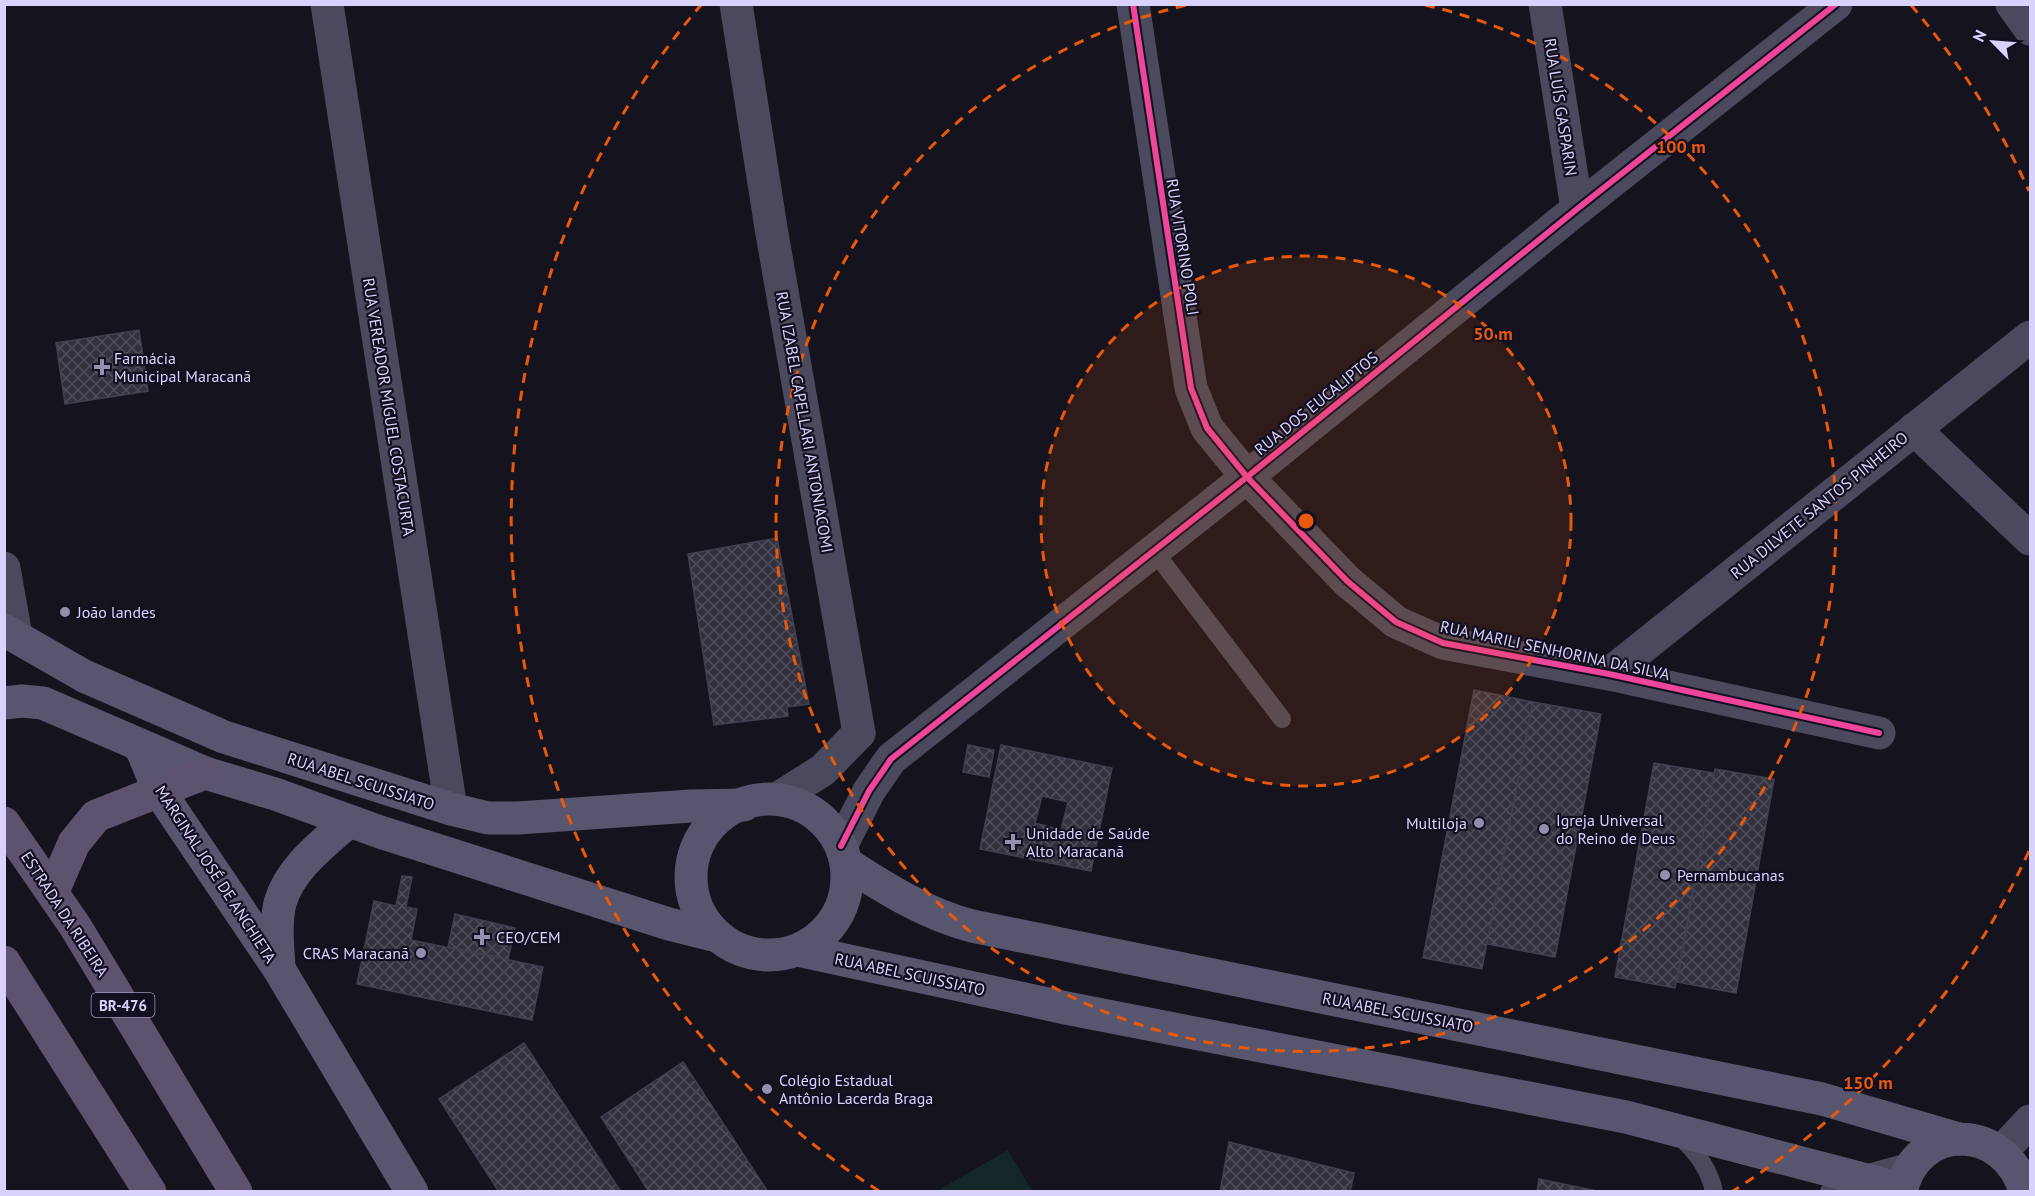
<svg xmlns="http://www.w3.org/2000/svg" width="2035" height="1196" viewBox="0 0 2035 1196" font-family="'PT Sans',sans-serif">
  <defs>
    <pattern id="building-cross-hatch" width="8" height="8" patternUnits="userSpaceOnUse" patternTransform="scale(1.5)"><rect width="8" height="8" fill="#34313f"/><path d="M0 0l8 8M0 8l8-8" fill="none" stroke="#514e5c"/></pattern>
  </defs>
  <rect width="100%" height="100%" fill="#15131d"/>
  <!-- grass -->
  <polygon fill="#132729" points="1008,1150 1032,1191 937,1191"/>
  <!-- building -->
  <g fill="url(#building-cross-hatch)" stroke="#423e50" stroke-width="1.5" fill-rule="evenodd">
    <polygon points="139,330 148,391 65,404 56,343"/>
    <polygon points="777,538 809,704 787,707 788,716 714,725 688,554"/>
    <polygon points="1474,690 1533,702 1482,969 1423,958"/>
    <polygon points="1533,702 1601,714 1555,957 1487,944"/>
    <polygon points="968,745 994,750 989,777 963,772"/>
    <path d="M1001,745L1112,768L1091,871L980,849ZM1042,796L1068,802L1061,830L1035,823Z"/>
    <polygon points="1654,763 1714,773 1675,988 1615,977"/>
    <polygon points="1715,769 1774,779 1736,993 1677,982"/>
    <polygon points="402,876 412,877 406,907 417,909 411,940 543,967 532,1020 357,984 374,901 396,906"/>
    <polygon points="455,914 515,928 508,959 448,947"/>
    <polygon points="524,1043 621,1192 499,1192 439,1099"/>
    <polygon points="683,1062 768,1192 649,1192 601,1117"/>
    <polygon points="1229,1142 1354,1173 1350,1192 1220,1192"/>
    <polygon points="1539,1179 1602,1192 1537,1192"/>
  </g>
  <g fill="none" stroke-linecap="round" stroke-linejoin="round">
    <!-- service -->
    <g stroke="#4b495d" stroke-width="18">
      <polyline points="1154,551 1282,719"/>
      <path d="M1679,1136C1695,1150 1710,1170 1714,1192"/>
      <polyline points="1829,1192 1853,1177 1916,1160"/>
    </g>
    <!-- minor -->
    <g stroke="#4b495d" stroke-width="33">
      <polyline points="327,4 451,809"/>
      <polyline points="1133,4 1191,388 1207,428 1247,477 1347,581 1396,622 1443,643 1609,674 1879,733"/>
      <polyline points="2012,4 2030,29"/>
      <polyline points="1914,429 2030,539"/>
      <polyline points="4,568 16,636"/>
      <polyline points="1609,674 2030,337"/>
      <polyline points="2001,1152 2030,1121"/>
    </g>
    <!-- tertiary -->
    <g stroke="#4b495d" stroke-width="33">
      <polyline points="736,4 771,228 859,733"/>
      <polyline points="1545,4 1577,209"/>
      <polyline points="777,799 823,770 859,733"/>
      <polyline points="841,846 869,791 891,759 1247,477 1577,209 1836,4"/>
    </g>
    <!-- secondary -->
    <g stroke="#58556f" stroke-width="33">
      <polyline points="4,630 84,676 224,737 451,809 488,818 518,818 691,806 744,805"/>
      <polyline points="4,703 22,701 43,703 205,773 275,794 380,832 669,924 717,936"/>
      <polyline points="140,745 159,791 279,969 412,1192"/>
      <circle cx="769" cy="877" r="78"/>
      <path d="M846,863C886,889 926,914 972,926L1822,1099L1959,1139"/>
      <polyline points="798,950 1066,1008 1626,1117 1901,1189"/>
      <path d="M279,969C278,948 275,924 280,903C290,868 323,844 349,821"/>
      <path d="M1901,1192C1916,1121 2006,1122 2025,1192"/>
    </g>
    <!-- primary -->
    <g stroke="#5e536e" stroke-width="33">
      <polyline points="4,823 75,926 236,1192"/>
      <polyline points="53,891 74,843 96,816 205,773"/>
      <polyline points="4,962 150,1192"/>
    </g>
    <defs>
      <g id="cycleway">
        <polyline points="1133,4 1191,388 1207,428 1247,477 1347,581 1396,622 1443,643 1609,674 1879,733"/>
        <polyline points="841,846 869,791 891,759 1247,477 1577,209 1836,4"/>
      </g>
    </defs>
    <!-- cycleway casing -->
    <use href="#cycleway" stroke="#130f21" stroke-width="10"/>
    <!-- cycleway -->
    <use href="#cycleway" stroke="#ed469a" stroke-width="6"/>
  </g>
  <!-- distance rings -->
  <circle cx="1306" cy="521" r="265" fill="#e8590c" fill-opacity=".12"/>
  <g fill="none" stroke="#e8590c" stroke-width="3" stroke-dasharray="10 8">
    <circle cx="1306" cy="521" r="265"/>
    <path d="M1425 5A530 530 0 1 1 1187 5"/>
    <path d="M2029 851A795 795 0 0 1 1733 1191M879 1191A795 795 0 0 1 701 5M1911 5A795 795 0 0 1 2029 191"/>
  </g>
  <!-- markers -->
  <g fill="#948fae" stroke="#130f21" stroke-width="2">
    <path d="M99 358h6v6h6v6h-6v6h-6v-6h-6v-6h6z"/>
    <circle cx="65" cy="612" r="6"/>
    <circle cx="1479" cy="823" r="6"/>
    <circle cx="1544" cy="829" r="6"/>
    <path d="M1010 833h6v6h6v6h-6v6h-6v-6h-6v-6h6z"/>
    <circle cx="1665" cy="875" r="6"/>
    <path d="M479 928h6v6h6v6h-6v6h-6v-6h-6v-6h6z"/>
    <circle cx="421" cy="953" r="6"/>
    <circle cx="767" cy="1089" r="6"/>
  </g>
  <g text-anchor="middle" dominant-baseline="central" stroke-width="4.5" stroke-linejoin="round" paint-order="stroke">
    <!-- shield labels -->
    <rect fill="#130f21" stroke="#9e98ba" stroke-width="1.5" x="91.5" y="993" width="63" height="24" rx="4.5"/>
    <g font-size="15" font-weight="bold" fill="#d9d2fc">
      <text x="123" y="1005">BR-476</text>
    </g>
    <!-- street labels -->
    <g font-size="16" fill="#d9d2fc" stroke="#130f21">
      <text transform="translate(1561 107) rotate(81)">RUA LUÍS GASPARIN</text>
      <text transform="translate(1183 247) rotate(81)">RUA VITORINO POLI</text>
      <text transform="translate(1316 403) rotate(-39)">RUA DOS EUCALIPTOS</text>
      <text transform="translate(389 407) rotate(81)">RUA VEREADOR MIGUEL COSTACURTA</text>
      <text transform="translate(805 422) rotate(80)">RUA IZABEL CAPELLARI ANTONIACOMI</text>
      <text transform="translate(1819 505) rotate(-39)">RUA DILVETE SANTOS PINHEIRO</text>
      <text transform="translate(1555 650) rotate(12)">RUA MARILI SENHORINA DA SILVA</text>
      <text transform="translate(361 781) rotate(18)">RUA ABEL SCUISSIATO</text>
      <text transform="translate(216 874) rotate(57)">MARGINAL JOSÉ DE ANCHIETA</text>
      <text transform="translate(65 914) rotate(57)">ESTRADA DA RIBEIRA</text>
      <text transform="translate(910 974) rotate(12)">RUA ABEL SCUISSIATO</text>
      <text transform="translate(1398 1012) rotate(11)">RUA ABEL SCUISSIATO</text>
    </g>
    <!-- poi labels -->
    <g font-size="16" fill="#d9d2fc" stroke="#130f21" text-anchor="start">
      <text x="114" y="358">Farmácia<tspan x="114" dy="18">Municipal Maracanã</tspan></text>
      <text x="77" y="612">João landes</text>
      <text x="1556" y="820">Igreja Universal<tspan x="1556" dy="18">do Reino de Deus</tspan></text>
      <text x="1467" y="823" text-anchor="end">Multiloja</text>
      <text x="1026" y="833">Unidade de Saúde<tspan x="1026" dy="18">Alto Maracanã</tspan></text>
      <text x="1677" y="875">Pernambucanas</text>
      <text x="496" y="937">CEO/CEM</text>
      <text x="409" y="953" text-anchor="end">CRAS Maracanã</text>
      <text x="779" y="1080">Colégio Estadual<tspan x="779" dy="18">Antônio Lacerda Braga</tspan></text>
    </g>
  </g>
  <circle cx="1306" cy="521" r="9" fill="#e8590c" stroke="#130f21" stroke-width="3"/>
  <g font-size="18" text-anchor="middle" font-weight="bold" fill="#e8590c" stroke="#130f21" stroke-width="4.5" stroke-linejoin="round" paint-order="stroke">
    <text x="1681" y="153">100 m</text>
    <text x="1493" y="340">50 m</text>
    <text x="1868" y="1089">150 m</text>
  </g>
  <!-- border -->
  <rect width="2035" height="1196" fill="none" stroke="#d9d2fc" stroke-width="12"/>
  <!-- north arrow -->
  <g transform="translate(1993 42) rotate(295)" stroke="#130f21" stroke-width="4.5" paint-order="stroke">
  <path d="M0-4.5L10 22L0 15L-10 22Z" fill="#d9d2fc"/>
  <text y="-9" font-size="16" font-weight="bold" text-anchor="middle" fill="#d9d2fc">N</text>
  </g>
</svg>
